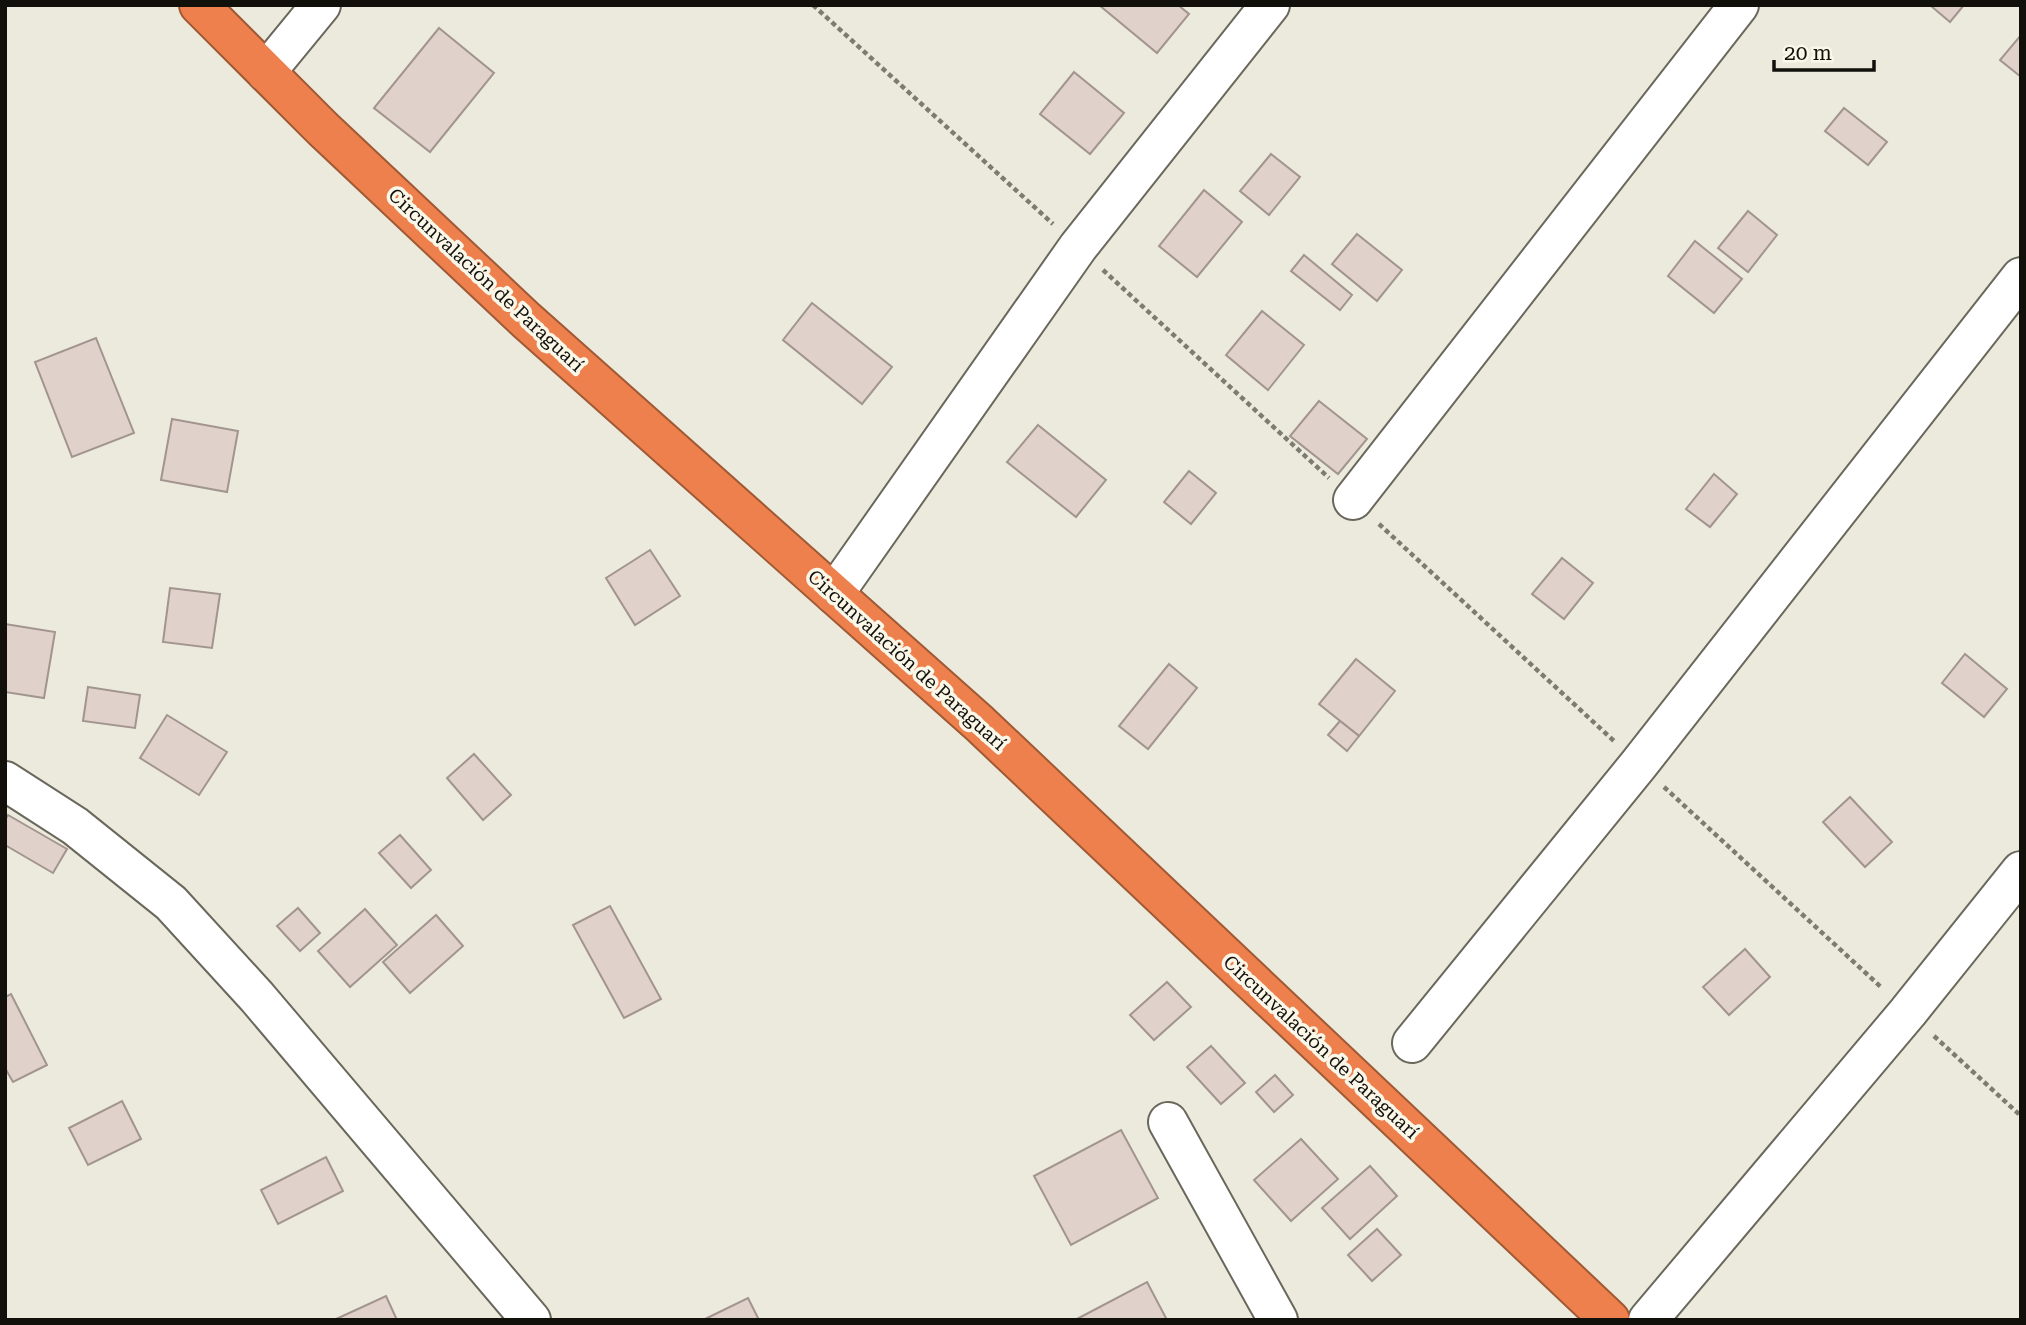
<svg xmlns="http://www.w3.org/2000/svg" width="2026" height="1325" viewBox="0 0 2026 1325" font-family="'Roboto Serif',serif">
  <rect width="100%" height="100%" fill="#eceadc"/>
  <!-- building -->
  <g fill="#e0d1cb" stroke="#a2948f" stroke-width="2">
    <polygon points="1099,5 1178,5 1189,14 1157,53"/>
    <polygon points="1932,5 1964,5 1950,22 1931,6"/>
    <polygon points="439,28 494,73 430,152 374,108"/>
    <polygon points="2021,35 2021,77 2000,60"/>
    <polygon points="1074,72 1124,113 1090,154 1040,114"/>
    <polygon points="1844,108 1887,142 1868,165 1825,131"/>
    <polygon points="1271,154 1300,177 1269,215 1240,191"/>
    <polygon points="1204,190 1242,222 1197,277 1159,246"/>
    <polygon points="1748,211 1777,235 1748,272 1718,248"/>
    <polygon points="1357,234 1402,270 1377,301 1332,264"/>
    <polygon points="1695,241 1742,279 1714,313 1668,276"/>
    <polygon points="1304,255 1352,295 1340,310 1291,271"/>
    <polygon points="812,303 892,367 862,404 783,340"/>
    <polygon points="1262,311 1304,345 1268,390 1226,355"/>
    <polygon points="96,338 134,433 72,457 35,362"/>
    <polygon points="1319,401 1367,439 1338,474 1290,436"/>
    <polygon points="172,419 238,431 227,492 161,480"/>
    <polygon points="1038,425 1106,480 1076,517 1007,462"/>
    <polygon points="1189,471 1216,493 1191,524 1164,502"/>
    <polygon points="1714,474 1737,494 1710,527 1686,509"/>
    <polygon points="650,550 680,596 635,625 606,578"/>
    <polygon points="1562,558 1593,583 1564,619 1532,594"/>
    <polygon points="170,588 220,594 212,648 163,642"/>
    <polygon points="5,624 55,632 44,698 5,692"/>
    <polygon points="1965,654 2007,689 1984,717 1942,683"/>
    <polygon points="1356,659 1395,691 1359,736 1319,704"/>
    <polygon points="1169,664 1197,688 1148,749 1119,726"/>
    <polygon points="88,687 140,695 135,728 83,721"/>
    <polygon points="167,715 227,752 199,795 140,758"/>
    <polygon points="1340,721 1359,736 1347,751 1328,735"/>
    <polygon points="474,754 511,795 483,820 447,778"/>
    <polygon points="1850,797 1892,842 1865,867 1823,822"/>
    <polygon points="8,815 67,849 53,873 5,845 5,820"/>
    <polygon points="400,835 431,870 411,888 379,853"/>
    <polygon points="610,906 661,999 624,1018 573,925"/>
    <polygon points="298,908 320,933 300,951 277,926"/>
    <polygon points="365,909 397,945 350,987 318,951"/>
    <polygon points="436,915 463,946 410,993 383,962"/>
    <polygon points="1745,949 1770,977 1729,1015 1703,987"/>
    <polygon points="1167,982 1191,1007 1154,1040 1130,1015"/>
    <polygon points="11,994 47,1065 13,1082 5,1068 5,997"/>
    <polygon points="1211,1046 1245,1083 1221,1104 1187,1067"/>
    <polygon points="1275,1075 1293,1095 1274,1112 1256,1092"/>
    <polygon points="122,1101 141,1139 88,1165 69,1128"/>
    <polygon points="1121,1130 1158,1198 1071,1245 1034,1176"/>
    <polygon points="1301,1139 1338,1179 1291,1221 1254,1180"/>
    <polygon points="326,1157 343,1191 278,1224 261,1190"/>
    <polygon points="1370,1166 1397,1196 1350,1239 1322,1208"/>
    <polygon points="1377,1229 1401,1255 1372,1281 1348,1255"/>
    <polygon points="1147,1282 1167,1320 1075,1320"/>
    <polygon points="386,1296 397,1320 334,1320"/>
    <polygon points="748,1298 759,1320 703,1320"/>
  </g>
  <g fill="none" stroke-linecap="round" stroke-linejoin="round">
    <defs>
      <g id="minor">
        <polyline points="266,72 321,5"/>
        <polyline points="1353,500 1739,5"/>
        <polyline points="834,594 1078,247 1270,5"/>
        <polyline points="5,781 75,826 171,903 257,997 531,1320"/>
        <polyline points="1412,1043 1639,764 2021,277"/>
        <polyline points="1168,1122 1278,1320"/>
        <polyline points="1648,1320 1908,1012 2021,871"/>
      </g>
      <polyline id="highway" points="199,5 323,129 526,320 979,723 1610,1320"/>
    </defs>
    <!-- minor casing -->
    <use href="#minor" stroke="#6a685c" stroke-width="42"/>
    <!-- highway casing -->
    <use href="#highway" stroke="#a05935" stroke-width="42"/>
    <!-- path -->
    <g stroke="#7d7b72" stroke-width="4.5" stroke-dasharray="5 3.5" stroke-linecap="butt">
      <polyline points="813,5 1053,224"/>
      <polyline points="1103,270 1329,478"/>
      <polyline points="1379,524 1614,741"/>
      <polyline points="1664,787 1882,988"/>
      <polyline points="1934,1036 2021,1116"/>
    </g>
    <!-- minor -->
    <use href="#minor" stroke="#fff" stroke-width="38"/>
    <!-- highway -->
    <use href="#highway" stroke="#ed804c" stroke-width="38"/>
  </g>
  <g text-anchor="middle" dominant-baseline="central" stroke-width="7" stroke-linejoin="round" paint-order="stroke">
    <!-- street labels -->
    <g font-size="19" fill="#11100b" stroke="#faf7e9">
      <text transform="translate(486 280) rotate(43)">Circunvalación de Paraguarí</text>
      <text transform="translate(907 660) rotate(42)">Circunvalación de Paraguarí</text>
      <text transform="translate(1321 1047) rotate(43)">Circunvalación de Paraguarí</text>
    </g>
  </g>
  <!-- border -->
  <rect width="2026" height="1325" fill="none" stroke="#11100b" stroke-width="14"/>
  <!-- scale -->
  <path d="M1774 60v10h100v-10" fill="none" stroke="#11100b" stroke-width="3.5"/>
  <text x="1784" y="60" font-size="21" fill="#11100b" stroke="#faf7e9" stroke-width="5" paint-order="stroke">20 m</text>
</svg>
